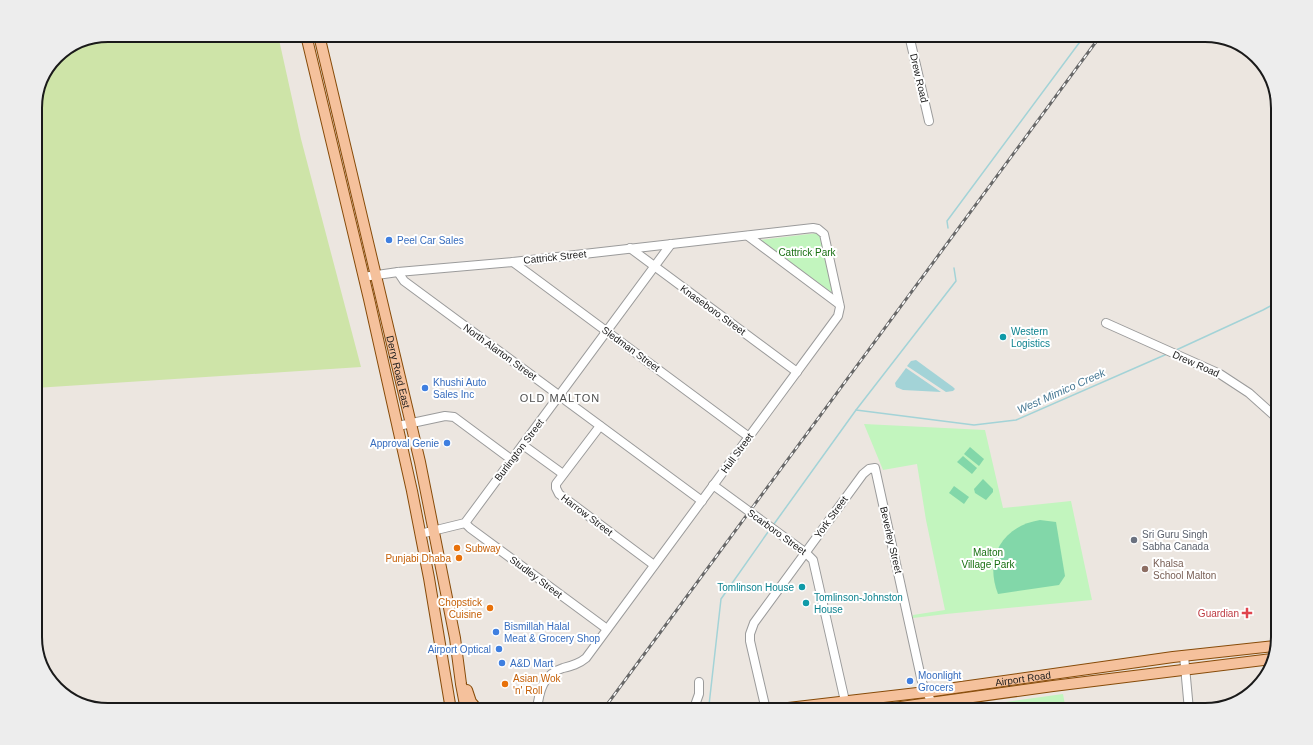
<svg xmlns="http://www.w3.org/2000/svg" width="1313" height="745" viewBox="0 0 1313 745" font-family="Helvetica,sans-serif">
  <rect width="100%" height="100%" fill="#ece6e0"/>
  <!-- grass -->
  <polygon fill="#cee4a8" points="108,35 278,35 301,139 361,367 35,388 35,104 57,56 80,40"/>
  <!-- park -->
  <g fill="#c2f5be">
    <polygon points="818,233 820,235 833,290 831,292 760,240"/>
    <polygon points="864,424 985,430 1003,508 1071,501 1092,600 946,614 913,618 913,615 945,610 926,520 917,464 883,470"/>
    <polygon points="1063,694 1066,710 971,710 970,707"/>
  </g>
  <!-- pitch -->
  <g fill="#82d7a9">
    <polygon points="970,447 984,459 979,466 964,454"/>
    <polygon points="963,456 977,468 972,474 957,462"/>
    <polygon points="983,479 993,489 993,492 986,500 975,493 974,489"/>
    <polygon points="954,486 969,497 964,504 949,493"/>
    <path d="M1040,520L1056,522L1065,576L1059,585L998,594C984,558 1002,526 1040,520Z"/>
  </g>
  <!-- water -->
  <g fill="#a3d3d7">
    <polygon points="916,360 953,387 955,389 953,391 946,392 907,366 911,361"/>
    <polygon points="906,368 941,392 903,390 896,387 895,383"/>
  </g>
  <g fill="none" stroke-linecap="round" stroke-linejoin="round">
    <!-- stream -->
    <g stroke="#a3d3d7" stroke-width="1.5">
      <polyline points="948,228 947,221 1085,35"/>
      <polyline points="1174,351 1263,310 1278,302"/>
      <polyline points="856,410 974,425 1016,420 1167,354"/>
      <polyline points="774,524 856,410 956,281 954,268"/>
      <polyline points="709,705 721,599 768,532"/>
    </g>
    <defs>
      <g id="minor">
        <polyline points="909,35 929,121"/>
        <polyline points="748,236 839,304"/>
        <polyline points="630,248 797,372"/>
        <polyline points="513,262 749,437"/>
        <polyline points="398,272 404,281 702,501"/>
        <path d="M363,277L398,272L513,262L813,228L818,229L824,234L840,307L838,316L586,658C579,664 571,666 563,668C543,674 539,691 537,710"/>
        <polyline points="1106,323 1220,374 1249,393 1278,419"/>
        <polyline points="398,426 445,416 454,417 512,460"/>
        <polyline points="600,426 556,484 556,488 559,494 654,565"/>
        <polyline points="523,445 563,474"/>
        <polyline points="713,485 806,553 813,560 847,710"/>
        <polyline points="465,523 470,528 607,629"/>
        <polyline points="420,534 465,523 671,244"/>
        <polyline points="1184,656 1189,710"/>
        <polyline points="870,698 872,710"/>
        <polyline points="694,710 694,708 699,694 699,682"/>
        <path d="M766,710L750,641V634L754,623L863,474L869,469L875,468L922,682C926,692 932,700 934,710"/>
      </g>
      <g id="major">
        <polyline points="306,35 369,299 412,491 429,578 451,710"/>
        <path id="s1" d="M319,35L420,462L455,638L461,684L466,710"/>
        <polyline points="467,690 471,702 478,710"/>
        <path id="s2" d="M771,710L926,692L1173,657L1275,646"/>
        <polyline points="879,710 1053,686 1272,659"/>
      </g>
    </defs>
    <!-- minor casing -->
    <use href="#minor" stroke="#9b9b9b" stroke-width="10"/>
    <!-- major casing -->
    <use href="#major" stroke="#874b09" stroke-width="12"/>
    <!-- minor -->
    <use href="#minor" stroke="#fff" stroke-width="8"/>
    <!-- major -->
    <use href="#major" stroke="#f5c19c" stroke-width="10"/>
    <defs>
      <polyline id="rail" points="603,710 1101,35"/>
    </defs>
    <!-- rail casing -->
    <use href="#rail" stroke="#686868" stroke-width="3"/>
    <!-- rail -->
    <use href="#rail" stroke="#fff" stroke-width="1.5" stroke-dasharray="4.5" stroke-linecap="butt"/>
  </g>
  <!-- markers -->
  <g fill="#3f7fe0" stroke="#fff" stroke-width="1.5">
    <circle cx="389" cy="240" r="4"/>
    <circle cx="425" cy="388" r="4"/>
    <circle cx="447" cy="443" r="4"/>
    <circle cx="496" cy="632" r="4"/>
    <circle cx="499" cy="649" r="4"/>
    <circle cx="502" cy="663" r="4"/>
    <circle cx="910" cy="681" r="4"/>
  </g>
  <g fill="#0f9aa8" stroke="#fff" stroke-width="1.5">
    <circle cx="1003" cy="337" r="4"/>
    <circle cx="802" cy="587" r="4"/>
    <circle cx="806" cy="603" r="4"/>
  </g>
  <circle fill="#6b7280" stroke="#fff" stroke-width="1.5" cx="1134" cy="540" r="4"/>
  <g fill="#e8710a" stroke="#fff" stroke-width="1.5">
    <circle cx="457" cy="548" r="4"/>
    <circle cx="459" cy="558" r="4"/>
    <circle cx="490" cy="608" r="4"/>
    <circle cx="505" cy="684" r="4"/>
  </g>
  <circle fill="#8d6e63" stroke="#fff" stroke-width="1.5" cx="1145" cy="569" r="4"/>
  <path fill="#e0444e" stroke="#fff" stroke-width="1.5" d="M1245 607h4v4h4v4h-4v4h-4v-4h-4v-4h4z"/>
  <g text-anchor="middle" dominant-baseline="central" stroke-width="4" stroke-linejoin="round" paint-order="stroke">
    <!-- street labels -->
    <g font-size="10" fill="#1a1a1a" stroke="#fff">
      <text transform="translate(919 78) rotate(77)">Drew Road</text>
      <text transform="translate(555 257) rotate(-6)">Cattrick Street</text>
      <text transform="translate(713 310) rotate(36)">Knaseboro Street</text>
      <text transform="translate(631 349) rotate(36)">Sledman Street</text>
      <text transform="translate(500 352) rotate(36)">North Alarton Street</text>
      <text transform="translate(1196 364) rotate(24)">Drew Road</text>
      <text stroke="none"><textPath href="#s1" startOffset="346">Derry Road East</textPath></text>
      <text transform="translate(519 450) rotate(-53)">Burlington Street</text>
      <text transform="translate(737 453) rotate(-54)">Hull Street</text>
      <text transform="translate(587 515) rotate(37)">Harrow Street</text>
      <text transform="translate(831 517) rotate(-54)">York Street</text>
      <text transform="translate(777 532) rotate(36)">Scarboro Street</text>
      <text transform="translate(891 540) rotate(77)">Beverley Street</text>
      <text transform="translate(536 577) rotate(37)">Studley Street</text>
      <text stroke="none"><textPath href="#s2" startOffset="254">Airport Road</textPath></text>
    </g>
    <!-- shop labels -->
    <g font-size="10" fill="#366cbe" stroke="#fff" text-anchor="start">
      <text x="397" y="240">Peel Car Sales</text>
      <text x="433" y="382">Khushi Auto<tspan x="433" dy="12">Sales Inc</tspan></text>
      <text x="439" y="443" text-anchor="end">Approval Genie</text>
      <text x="504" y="626">Bismillah Halal<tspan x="504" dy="12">Meat &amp; Grocery Shop</tspan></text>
      <text x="491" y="649" text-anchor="end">Airport Optical</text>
      <text x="510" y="663">A&amp;D Mart</text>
      <text x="918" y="675">Moonlight<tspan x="918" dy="12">Grocers</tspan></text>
    </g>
    <!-- park labels -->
    <g font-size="10" fill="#186f12" stroke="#fff">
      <text x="807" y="252">Cattrick Park</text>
      <text x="988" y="552">Malton<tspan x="988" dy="12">Village Park</tspan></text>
    </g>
    <!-- culture labels -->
    <g font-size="10" fill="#0d838f" stroke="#fff" text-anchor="start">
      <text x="1011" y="331">Western<tspan x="1011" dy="12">Logistics</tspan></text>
      <text x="794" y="587" text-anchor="end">Tomlinson House</text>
      <text x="814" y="597">Tomlinson-Johnston<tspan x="814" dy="12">House</tspan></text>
    </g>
    <!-- worship labels -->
    <g font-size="10" fill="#5b616d" stroke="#fff" text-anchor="start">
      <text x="1142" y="534">Sri Guru Singh<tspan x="1142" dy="12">Sabha Canada</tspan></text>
    </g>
    <!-- food labels -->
    <g font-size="10" fill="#c56008" stroke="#fff" text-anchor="start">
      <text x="465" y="548">Subway</text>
      <text x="451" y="558" text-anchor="end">Punjabi Dhaba</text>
      <text x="482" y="602" text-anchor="end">Chopstick<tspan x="482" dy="12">Cuisine</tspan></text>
      <text x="513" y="678">Asian Wok<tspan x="513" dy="12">'n' Roll</tspan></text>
    </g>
    <!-- education labels -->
    <g font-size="10" fill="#785e54" stroke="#fff" text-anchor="start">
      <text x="1153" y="563">Khalsa<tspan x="1153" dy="12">School Malton</tspan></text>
    </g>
    <!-- health labels -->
    <g font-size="10" fill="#be3a42" stroke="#fff" text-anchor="end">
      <text x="1239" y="613">Guardian</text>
    </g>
    <!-- water labels -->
    <g font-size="11" font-style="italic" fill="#487994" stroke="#fff">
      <text transform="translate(1061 391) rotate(-24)">West Mimico Creek</text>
    </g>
    <!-- neighbourhood labels -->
    <g font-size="11" letter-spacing="1" fill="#4d4d4d" stroke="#fff">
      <text x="560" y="398">OLD MALTON</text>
    </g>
  </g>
  <!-- crop -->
  <path d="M0 0H1313V745H0ZM108 42H1205A66 66 0 0 1 1271 108V637A66 66 0 0 1 1205 703H108A66 66 0 0 1 42 637V108A66 66 0 0 1 108 42Z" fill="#ededed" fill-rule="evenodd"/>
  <path fill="none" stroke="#1a1a1a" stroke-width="2" d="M108 42H1205A66 66 0 0 1 1271 108V637A66 66 0 0 1 1205 703H108A66 66 0 0 1 42 637V108A66 66 0 0 1 108 42Z"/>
</svg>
